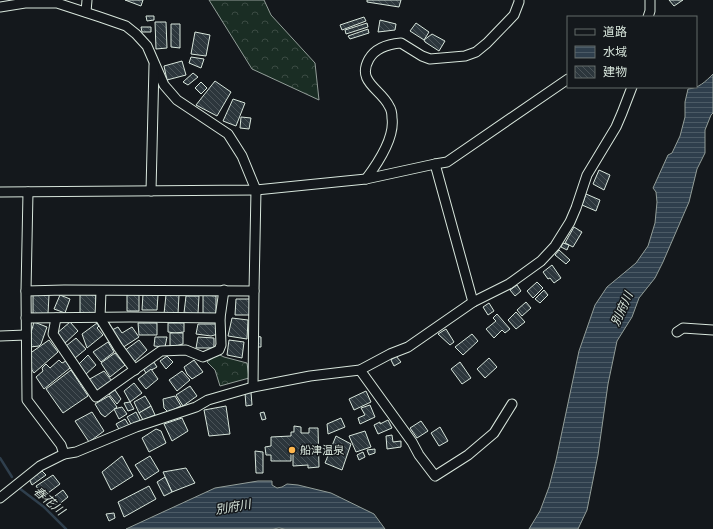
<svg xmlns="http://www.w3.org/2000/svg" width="713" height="529" viewBox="0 0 713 529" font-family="Helvetica,'Noto Sans JP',sans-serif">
  <defs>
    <pattern id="forest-crowns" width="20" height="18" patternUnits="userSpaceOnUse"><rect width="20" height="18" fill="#1a2d24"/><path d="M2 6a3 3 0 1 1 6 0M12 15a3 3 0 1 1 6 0" fill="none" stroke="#3b4b43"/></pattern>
    <pattern id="water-rules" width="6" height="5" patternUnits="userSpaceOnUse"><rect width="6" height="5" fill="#2f3f4d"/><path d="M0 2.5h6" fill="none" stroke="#4c5b66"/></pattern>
    <pattern id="building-back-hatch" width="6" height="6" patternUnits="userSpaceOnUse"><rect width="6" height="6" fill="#2c363c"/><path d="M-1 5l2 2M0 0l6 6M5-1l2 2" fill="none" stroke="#4a5358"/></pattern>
  </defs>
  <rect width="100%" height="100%" fill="#14181c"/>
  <!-- forest -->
  <g fill="url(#forest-crowns)" stroke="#939e99">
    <polygon points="209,0 264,0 271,15 315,63 319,100 252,69"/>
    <polygon points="218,354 224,357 247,363 249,378 220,386 215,370 207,362"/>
  </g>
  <!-- water -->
  <g fill="url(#water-rules)" stroke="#939e99">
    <path d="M713,74V113L711,115L705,130V153L697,169L689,202L663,262L655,278L639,298L632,317L617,341L608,384L598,455L587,510L578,529H529L540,511L549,487L556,460L579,351L595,305L607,287L636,263L648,246L655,223L657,202L656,192L653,188L668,155L672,153L680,136L685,117V102L688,89C699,88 705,82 713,74Z"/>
    <polygon points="258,481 272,481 272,485 277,488 282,487 287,484 298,485 331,493 374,514 385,529 285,529 279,528 273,529 126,529 215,488"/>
  </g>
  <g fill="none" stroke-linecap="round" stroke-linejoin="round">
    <!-- stream -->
    <g stroke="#2f3f4d" stroke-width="2.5">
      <polyline points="0,458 12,477"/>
      <polyline points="19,488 44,507 66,529"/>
    </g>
  </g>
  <!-- building -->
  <g fill="url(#building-back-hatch)" stroke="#d8e6dc">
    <polygon points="125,0 143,0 141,6"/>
    <polygon points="367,0 401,0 399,7 367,2"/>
    <polygon points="669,0 683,0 674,6"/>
    <polygon points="146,16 154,16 154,20 147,21"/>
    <polygon points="364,17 366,21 342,30 340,25"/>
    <polygon points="380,20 396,24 395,30 378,32"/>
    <polygon points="155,22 166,22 167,48 156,49"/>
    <polygon points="367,23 368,27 346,34 345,30"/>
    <polygon points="416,23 429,32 424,40 410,31"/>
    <polygon points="171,24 180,24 180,48 171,47"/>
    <polygon points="141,27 151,27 151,32 142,32"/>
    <polygon points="368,29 369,33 350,39 348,36"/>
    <polygon points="195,32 210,35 206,56 191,54"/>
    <polygon points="432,34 445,41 439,51 425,42 424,40"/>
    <polygon points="191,57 204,59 201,68 189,63"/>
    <polygon points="182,61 186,75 167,80 164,66"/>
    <polygon points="193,73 198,77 188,85 183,82"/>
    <polygon points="215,81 231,92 217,116 196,105"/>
    <polygon points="201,82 207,88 201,94 195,88"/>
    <polygon points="233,99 245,103 236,126 223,121"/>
    <polygon points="241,117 251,118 249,129 240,128"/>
    <polygon points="599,170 610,175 604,190 593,184"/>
    <polygon points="586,194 600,200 596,211 582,205"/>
    <polygon points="574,227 582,232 573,247 565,243"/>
    <polygon points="563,243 569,245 567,250 561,247"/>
    <polygon points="559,250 570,260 566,264 555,255"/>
    <polygon points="552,265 561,278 554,283 550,278 548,279 543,272"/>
    <polygon points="537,282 543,288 533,298 527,291"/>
    <polygon points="517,285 521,291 515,296 510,290"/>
    <polygon points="544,290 548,295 540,303 535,299"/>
    <polygon points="80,294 96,295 96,313 80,314"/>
    <polygon points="127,294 139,295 139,311 127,311"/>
    <polygon points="143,294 158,295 157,310 142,310"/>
    <polygon points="33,295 49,295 48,314 33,314"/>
    <polygon points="60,295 70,299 65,313 54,309"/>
    <polygon points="166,295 179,295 178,314 164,314"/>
    <polygon points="203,295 216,296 216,314 203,314"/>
    <polygon points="186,296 199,296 198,314 184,313"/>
    <polygon points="236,299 250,299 250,315 235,315"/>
    <polygon points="526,302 531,308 522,316 517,310"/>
    <polygon points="489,303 494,311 488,315 483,307"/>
    <polygon points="516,312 525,322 516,329 508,320"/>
    <polygon points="497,314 510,329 505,333 502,330 494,338 486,329 496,321 493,318"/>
    <polygon points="232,318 248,320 247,339 228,336"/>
    <polygon points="34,322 47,327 41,344 39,346 30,347 29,340"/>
    <polygon points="70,322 78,331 63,345 56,334"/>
    <polygon points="97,323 99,326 97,328 103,335 87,348 82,334"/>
    <polygon points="138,323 157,323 157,335 139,335"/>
    <polygon points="168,323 184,323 184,332 175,333 168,332"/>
    <polygon points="198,324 218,324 218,334 211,336 196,334"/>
    <polygon points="118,327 122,333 132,327 139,337 122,348 110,331"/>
    <polygon points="446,329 454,342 450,345 438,334"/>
    <polygon points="170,333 183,333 183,344 175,346 170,346"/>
    <polygon points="472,334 478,341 463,355 455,347"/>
    <polygon points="257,336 261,337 261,347 256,347"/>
    <polygon points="155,337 167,337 165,347 154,346"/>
    <polygon points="198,337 214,338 214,348 196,348"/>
    <polygon points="76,338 86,349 75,358 66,346"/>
    <polygon points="49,340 58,352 34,373 30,367 29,354"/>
    <polygon points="139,340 147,350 133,363 124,351"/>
    <polygon points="229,340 244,342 242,358 227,355"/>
    <polygon points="108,342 114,352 101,362 93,352"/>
    <polygon points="115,353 125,365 110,377 101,363"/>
    <polygon points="88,355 96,365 85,375 78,365"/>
    <polygon points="167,356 173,362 166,369 160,361"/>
    <polygon points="396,356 401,362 394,366 391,360"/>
    <polygon points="489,358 497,367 485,378 477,369"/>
    <polygon points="152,359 157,367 146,373 141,365"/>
    <polygon points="59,360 62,363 66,361 70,368 44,389 36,377 43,371 42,368 46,364 50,368"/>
    <polygon points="194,360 203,372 192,379 187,374 184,367"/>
    <polygon points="460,362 471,378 462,384 451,369"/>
    <polygon points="151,369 158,379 146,389 138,379"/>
    <polygon points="71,370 88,396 63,413 46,389"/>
    <polygon points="104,371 112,381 96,393 88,380"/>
    <polygon points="182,371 190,380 177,391 169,380"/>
    <polygon points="134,383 142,393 130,402 124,391"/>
    <polygon points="190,386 197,396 183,406 176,395"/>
    <polygon points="115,390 121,399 117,404 109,394"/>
    <polygon points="366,391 371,402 354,410 349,399"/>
    <polygon points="251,392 252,405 246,406 245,393"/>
    <polygon points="109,396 117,407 105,417 101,414 95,404"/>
    <polygon points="145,396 151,406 139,413 134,402"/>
    <polygon points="175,396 181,406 168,412 164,408 163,399"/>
    <polygon points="130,402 134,409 128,411 124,403"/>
    <polygon points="370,405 375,417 360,424 358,418 365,415 361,408"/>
    <polygon points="151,406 155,415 143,420 139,413"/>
    <polygon points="226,406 230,434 209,436 204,410"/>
    <polygon points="122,407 127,414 119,419 114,409"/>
    <polygon points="92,412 104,431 89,442 75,421"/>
    <polygon points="136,412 141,422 132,426 127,417"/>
    <polygon points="264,412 266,419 262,420 260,413"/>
    <polygon points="182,418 188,431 172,441 164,424"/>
    <polygon points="341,418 345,427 328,434 327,424"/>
    <polygon points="125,419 130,427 120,431 116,424"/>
    <polygon points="388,420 392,428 378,434 374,425 380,422 380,424"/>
    <polygon points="421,421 428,431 417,438 410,428"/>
    <polygon points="294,426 301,427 301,433 309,433 309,428 318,428 319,467 308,468 308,465 293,466 293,453 291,453 291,461 271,461 271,455 266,455 265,447 271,446 271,437 291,436 291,432 294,432"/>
    <polygon points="440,427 448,441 439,446 431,433"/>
    <polygon points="156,429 161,431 166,443 149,452 142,438"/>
    <polygon points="365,431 371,447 356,452 349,436"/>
    <polygon points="392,435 393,442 401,441 401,447 387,449 386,436"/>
    <polygon points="336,436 351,444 342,470 325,463"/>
    <polygon points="375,449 375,453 369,455 367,450"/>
    <polygon points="255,451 263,452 263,473 256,473"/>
    <polygon points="363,452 365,457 359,460 357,455"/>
    <polygon points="122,456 133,476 111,490 102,472"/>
    <polygon points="150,456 159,471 145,480 135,465"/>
    <polygon points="186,468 195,483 172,492 163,472"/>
    <polygon points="42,471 46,475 32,485 29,479"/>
    <polygon points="53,475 60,484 44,496 40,492 36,486"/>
    <polygon points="165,477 172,492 164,496 157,482"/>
    <polygon points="149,486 156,499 124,517 118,502"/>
    <polygon points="63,490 68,497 57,506 51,499"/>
    <polygon points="114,513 115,518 109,521 106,514"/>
  </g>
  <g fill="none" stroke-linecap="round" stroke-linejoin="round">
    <defs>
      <g id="minor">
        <polyline points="0,7 25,3 57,3 100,17 126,26 136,34 147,46 164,85 177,100 228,134 242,156 256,190 254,291 253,387"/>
        <polyline points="86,12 87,0"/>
        <polyline points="648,17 650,11 650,0"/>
        <polyline points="435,164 473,302"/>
        <path d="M366,179C378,163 395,138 392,118C392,114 391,109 389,106C381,89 356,82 369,59C376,47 389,44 401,43L422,56L430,59L465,56L476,52L487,43L514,15L519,2V0"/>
        <polyline points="151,191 154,65"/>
        <polyline points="0,192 256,190 366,179 435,164 447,162 568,79"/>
        <polyline points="28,192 26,291 27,400 61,445 64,454"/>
        <polyline points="26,291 64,290 254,291"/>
        <polyline points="101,291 100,318 118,347 135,370"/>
        <polyline points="26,318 130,317 220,318"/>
        <polyline points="56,318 53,334 96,397 161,351 186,350 203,357 219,350 221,345 220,318 224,290"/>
        <polyline points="677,332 683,328 713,330"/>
        <polyline points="0,336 26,335"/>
        <polyline points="360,370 412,442 419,455 435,476 468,455 494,433 512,404"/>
        <polyline points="0,498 40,466 64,454 76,452 136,427 196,407 208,400 253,387 279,382 310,376 360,370 390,354 408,347 473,302 509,284 541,261 555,246 570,222 576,208 587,175 616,127 622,113 632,87"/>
      </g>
    </defs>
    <!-- minor casing -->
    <use href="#minor" stroke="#d8e6dc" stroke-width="11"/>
    <!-- minor -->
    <use href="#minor" stroke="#14181c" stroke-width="9"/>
  </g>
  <!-- markers -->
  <circle fill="#ffb74d" stroke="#14181c" stroke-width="1.5" cx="292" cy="450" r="4"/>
  <g text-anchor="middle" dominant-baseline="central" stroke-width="3" stroke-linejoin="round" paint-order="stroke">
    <!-- poi labels -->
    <g font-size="11" fill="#d8e6dc" stroke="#14181c" text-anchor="start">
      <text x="300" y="450">船津温泉</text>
    </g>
    <!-- water labels -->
    <g font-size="12" font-style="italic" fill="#d8e6dc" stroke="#14181c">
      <text transform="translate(622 309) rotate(-66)">別府川</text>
      <text transform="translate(49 501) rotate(41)">春花川</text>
      <text transform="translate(233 507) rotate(-10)">別府川</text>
    </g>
  </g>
  <!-- legend -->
  <rect x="567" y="16" width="130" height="72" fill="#14181c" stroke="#626a69"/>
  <rect x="575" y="29" width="20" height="6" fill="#14181c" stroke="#626a69"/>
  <text x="603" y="36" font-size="12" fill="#d8e6dc">道路</text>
  <rect x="575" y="46" width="20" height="12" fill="url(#water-rules)" stroke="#626a69"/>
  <text x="603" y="56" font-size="12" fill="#d8e6dc">水域</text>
  <rect x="575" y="66" width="20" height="12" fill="url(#building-back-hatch)" stroke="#626a69"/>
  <text x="603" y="76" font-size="12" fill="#d8e6dc">建物</text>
</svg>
